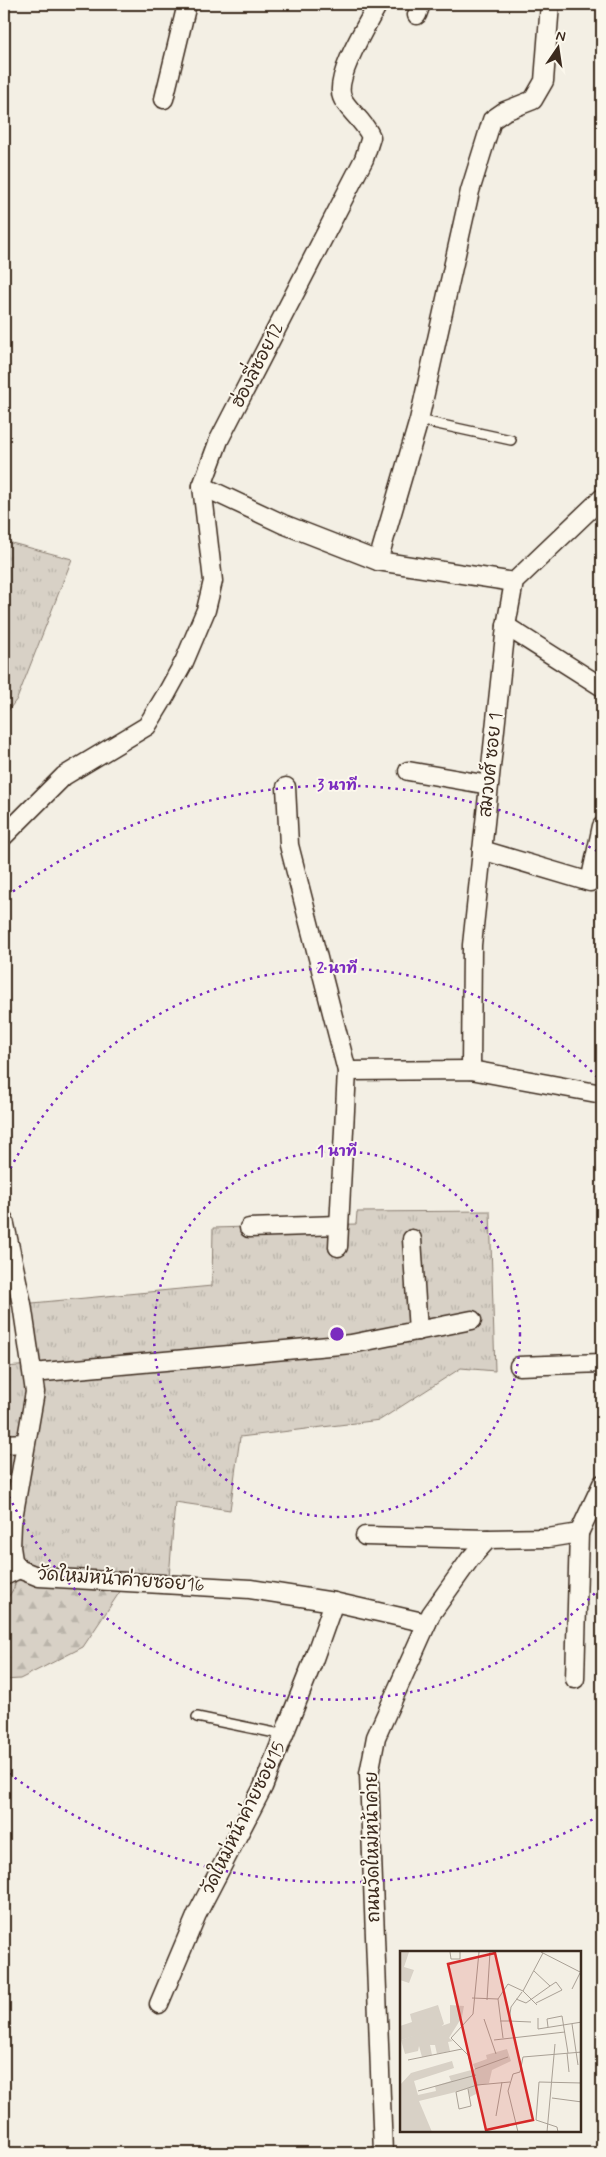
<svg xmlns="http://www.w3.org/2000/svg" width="606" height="2157" viewBox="0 0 606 2157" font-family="Mynerve,'Playpen Sans Thai',sans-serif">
  <defs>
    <pattern id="grass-tufts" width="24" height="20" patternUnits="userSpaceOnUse" patternTransform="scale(1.25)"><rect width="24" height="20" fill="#d8d1c6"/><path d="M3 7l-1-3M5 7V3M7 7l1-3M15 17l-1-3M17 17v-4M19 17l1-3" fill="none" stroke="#bab4aa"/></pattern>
    <pattern id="forest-firs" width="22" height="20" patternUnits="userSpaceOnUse" patternTransform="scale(1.25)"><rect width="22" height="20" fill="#d8d1c6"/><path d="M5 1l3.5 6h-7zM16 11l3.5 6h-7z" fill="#bab4aa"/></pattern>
  </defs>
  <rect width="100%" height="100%" fill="#f3efe4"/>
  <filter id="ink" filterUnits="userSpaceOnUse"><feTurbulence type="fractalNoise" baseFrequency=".02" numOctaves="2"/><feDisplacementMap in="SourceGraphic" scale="10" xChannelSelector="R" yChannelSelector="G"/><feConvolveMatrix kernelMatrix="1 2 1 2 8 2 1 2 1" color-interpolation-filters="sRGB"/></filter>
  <g filter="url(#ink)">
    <!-- grass -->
    <g fill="url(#grass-tufts)" stroke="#8a7e72">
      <polygon points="4,541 72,559 17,699 4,716"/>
      <polygon points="490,1211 495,1371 461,1368 380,1420 240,1437 230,1510 175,1502 169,1578 18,1569 14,1588 4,1604 4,1367 32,1365 22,1304 212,1286 213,1228 356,1224 357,1212"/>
    </g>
    <!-- forest -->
    <polygon fill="url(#forest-firs)" stroke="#8a7e72" points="19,1569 121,1590 83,1647 20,1679 4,1680 4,1604 14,1588"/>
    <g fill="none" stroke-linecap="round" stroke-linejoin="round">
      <defs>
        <g id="service">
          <polyline points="419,420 511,440"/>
          <polyline points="197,1717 285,1735"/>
        </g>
        <g id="minor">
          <polyline points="417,15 421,4"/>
          <polyline points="164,99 187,4"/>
          <polyline points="202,486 283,524 378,561 514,582"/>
          <polyline points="378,561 419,420 470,191 492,120 505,111 533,100 544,81 550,4"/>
          <polyline points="506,626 602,687"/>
          <polyline points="408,771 489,785"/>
          <polyline points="286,787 289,845 347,1071 338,1247"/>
          <path d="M4,836L64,776L147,726L167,693L184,662L206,610L213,581L202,486L219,440L364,159L371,137C364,120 346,109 342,97C334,77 368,23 378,4"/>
          <polyline points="482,850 590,882 602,826"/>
          <polyline points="471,1070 472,945 506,626 514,582 602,498"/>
          <polyline points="347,1071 471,1070 602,1094"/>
          <polyline points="4,1220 22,1304 35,1392 12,1524 11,1547 13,1560 19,1569 39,1577 250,1589 334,1602 427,1623"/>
          <polyline points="249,1228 339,1225"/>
          <polyline points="412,1239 418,1331"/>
          <polyline points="519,1366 602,1363"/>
          <polyline points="33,1373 351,1344 472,1320"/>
          <polyline points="4,1444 25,1443"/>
          <polyline points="365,1536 488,1539"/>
          <polyline points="4,1576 19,1569"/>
          <polyline points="575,1679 579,1533"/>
          <polyline points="159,2004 197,1914 263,1787 312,1664 334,1602"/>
          <polyline points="383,2153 369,1774 376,1737 431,1614 470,1559 488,1539 548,1538 579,1533 602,1484"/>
        </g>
      </defs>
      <!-- service casing -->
      <use href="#service" stroke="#3b2a1e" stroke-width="12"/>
      <!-- minor casing -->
      <use href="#minor" stroke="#3b2a1e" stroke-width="21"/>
      <!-- service -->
      <use href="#service" stroke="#fbf7ec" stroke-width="9"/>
      <!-- minor -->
      <use href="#minor" stroke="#fbf7ec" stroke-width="18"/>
    </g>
  </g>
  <!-- distance rings -->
  <g fill="none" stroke="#7b2cbf" stroke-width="2.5" stroke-dasharray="2.5 5">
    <circle cx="337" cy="1334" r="183"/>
    <path d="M600 1588A366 366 0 0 1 4 1486M4 1182A366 366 0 0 1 600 1080"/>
    <path d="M599 1816A549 549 0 0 1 7 1772M7 896A549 549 0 0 1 599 852"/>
  </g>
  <g text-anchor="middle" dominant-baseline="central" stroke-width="4" stroke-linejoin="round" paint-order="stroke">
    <!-- street labels -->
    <g font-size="18" fill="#3b2a1e" stroke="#fbf7ec">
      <text transform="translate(258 365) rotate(-63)">ฮ่องลี่ซอย12</text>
      <text transform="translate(491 765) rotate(-84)">สมวงศ์ ซอย 1</text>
      <text transform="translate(121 1580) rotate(4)">วัดใหม่หน้าค่ายซอย16</text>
      <text transform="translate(244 1818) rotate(-64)">วัดใหม่หน้าค่ายซอย15</text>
      <text transform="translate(373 1847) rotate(-91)">ถนนวัดใหม่หน้าค่าย</text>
    </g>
  </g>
  <!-- overview -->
  <g transform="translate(400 1951)">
    <rect width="181" height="181" fill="#f3efe4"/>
    <path d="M0,1H9L4,16L14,19L9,32L0,29ZM50,54L64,55L62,66L49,87L53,90L48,91L50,100L37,103L35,94H30L32,104L22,106L19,95L18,100L5,103L1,89L50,72ZM107,98L111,110L92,119L89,132L77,135L76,143L70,146L68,138L19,150L32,181H0V134L11,122L52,110L54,117L14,130L18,144L36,140L35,135L51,130L49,125L75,118L73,113L87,108L86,104Z" fill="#d8d1c6"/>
    <path d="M38,54L44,73L38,78L1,89L0,75L12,71L10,63Z" fill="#d8d1c6"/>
    <path fill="none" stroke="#a9a095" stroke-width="1" d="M50,1L51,8H60V1M79,1L73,63L51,87L68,104L77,134L110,131M141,1L182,22M172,38L180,22M123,40L137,54M72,47L98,48M116,48L126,52L150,35L134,20M87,49L90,1M136,52L162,39L156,31L150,35M138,67V78L182,71M84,68L96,103M100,70H109L111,56L122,41M109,70L131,71M172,73L178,114M148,76L147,68L162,65L168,102M103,87L98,48L108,33L123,40L143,2M94,89L165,81M167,102L169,121M8,109L62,98M75,118L108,106M68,138L71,155L59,158L56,141L77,134M18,140L76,124M152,147L182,151M96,165L102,131M118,181L108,140L113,123L120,121L123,106L182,101M147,181L155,93M158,181L157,176L136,169L139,131L182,132"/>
    <path fill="#d62828" fill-opacity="0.15" stroke="#d62828" stroke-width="2.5" d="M95,2L133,169L86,179L48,13Z"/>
    <rect width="181" height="181" fill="none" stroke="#3b2a1e" stroke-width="2.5"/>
  </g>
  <circle cx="337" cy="1334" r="8" fill="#7b2cbf" stroke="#fbf7ec" stroke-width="2.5"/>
  <g font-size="15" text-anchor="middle" font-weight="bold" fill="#7b2cbf" stroke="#fbf7ec" stroke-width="4" stroke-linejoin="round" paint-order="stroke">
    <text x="337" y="790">3 นาที</text>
    <text x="337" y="973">2 นาที</text>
    <text x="337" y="1156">1 นาที</text>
  </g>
  <!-- margin -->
  <rect width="606" height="2157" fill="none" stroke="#fbf7ec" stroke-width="20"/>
  <rect x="10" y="10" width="586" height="2137" fill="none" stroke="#3b2a1e" stroke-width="2" filter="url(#ink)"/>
  <!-- north arrow -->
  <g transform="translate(558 48) rotate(13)" stroke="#fbf7ec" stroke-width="4" paint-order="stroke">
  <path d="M0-4L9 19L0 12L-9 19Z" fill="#3b2a1e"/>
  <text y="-8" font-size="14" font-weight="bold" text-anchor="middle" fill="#3b2a1e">N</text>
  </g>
</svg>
